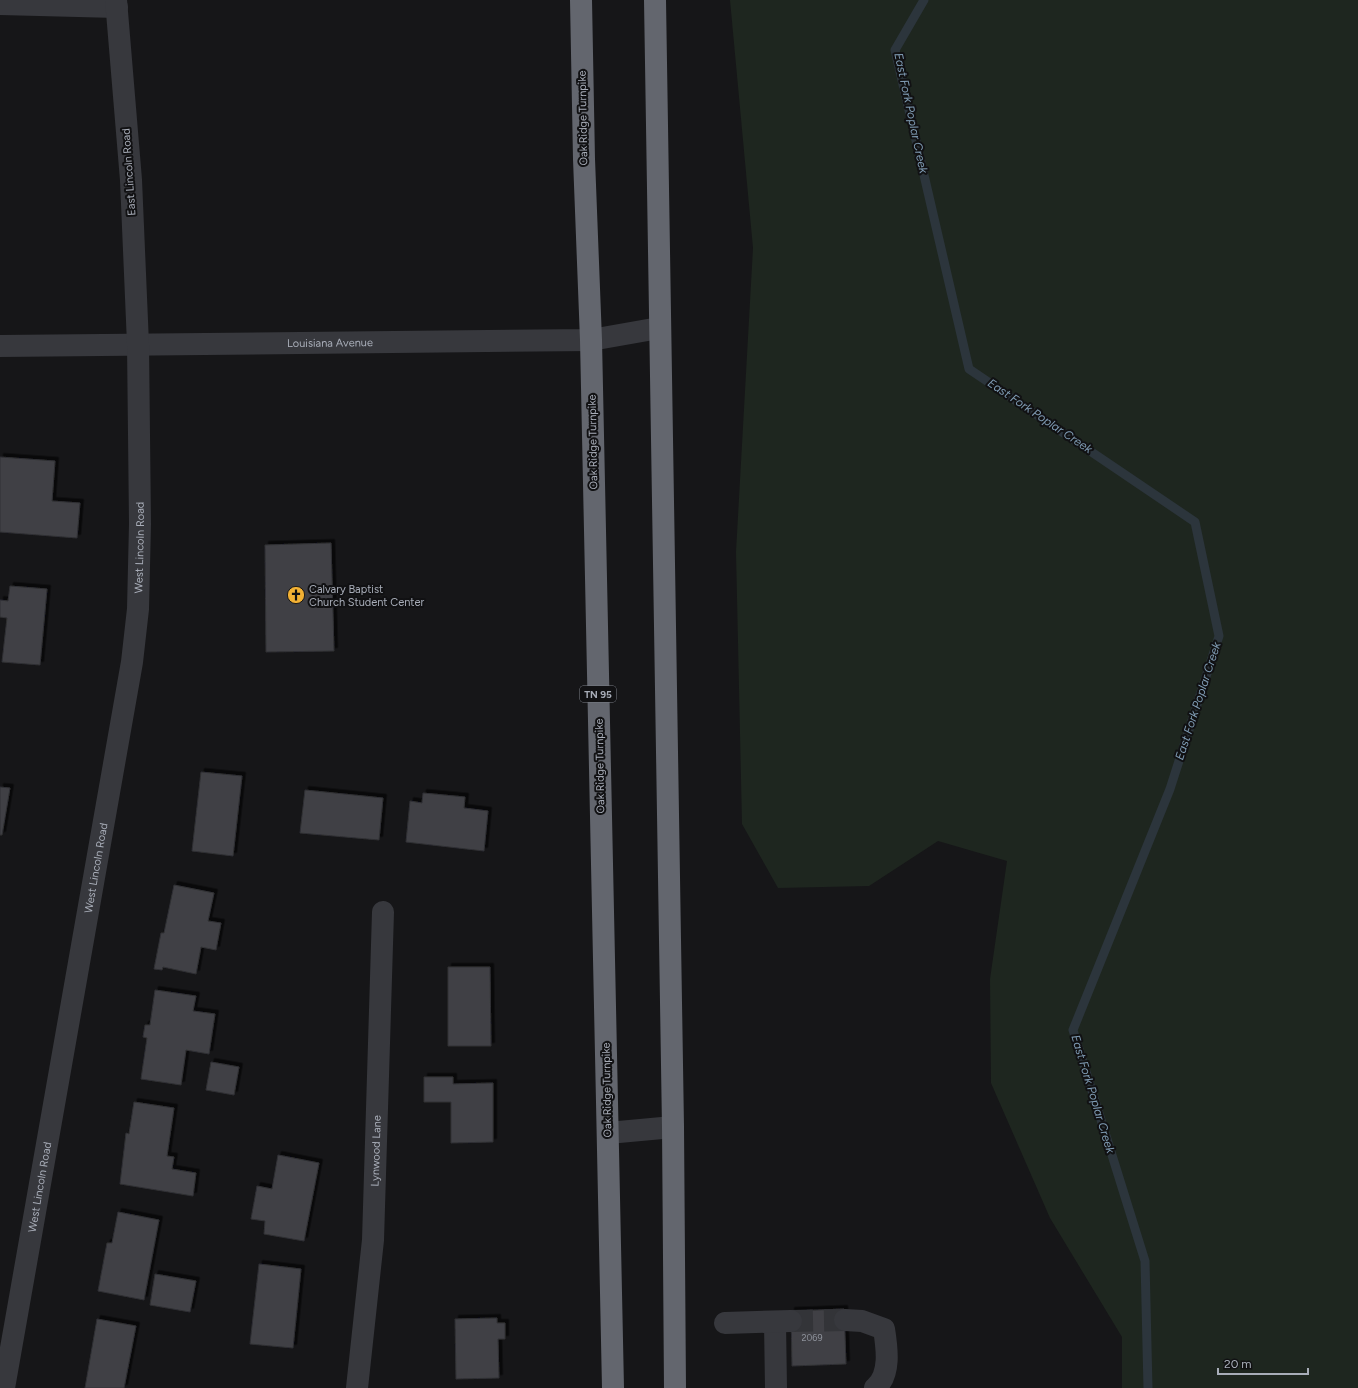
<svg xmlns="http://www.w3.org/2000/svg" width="1358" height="1388" viewBox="0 0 1358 1388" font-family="Figtree,sans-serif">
  <defs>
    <filter id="shadow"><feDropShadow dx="3.5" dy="-3.5" stdDeviation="0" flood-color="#0009"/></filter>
  </defs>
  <rect width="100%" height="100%" fill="#161618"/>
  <!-- green -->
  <polygon fill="#1e261f" points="730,0 1358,0 1358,1388 1122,1388 1122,1337 1050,1218 991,1083 990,979 1007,861 938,841 869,886 778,888 742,824 736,552 753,248"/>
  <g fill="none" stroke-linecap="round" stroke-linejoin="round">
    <!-- stream -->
    <polyline stroke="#2c353c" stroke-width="9" points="924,0 895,50 969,369 1195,522 1219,636 1170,789 1073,1030 1145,1261 1148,1388"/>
  </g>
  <!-- building -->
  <g fill="#404145" stroke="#303034" filter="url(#shadow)">
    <polygon points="0,457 55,461 52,501 80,503 77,538 0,532"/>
    <polygon points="331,543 334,651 266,652 265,545"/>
    <polygon points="10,586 47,589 40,665 2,662 7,618 0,617 0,600 8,601"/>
    <polygon points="201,772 242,776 233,856 192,851"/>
    <polygon points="0,787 10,788 2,835 0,835"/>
    <polygon points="305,790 383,798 379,840 300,833"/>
    <polygon points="423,793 465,797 464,808 488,811 484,851 406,842 410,801 422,803"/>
    <polygon points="174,885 214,893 208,921 221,923 216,950 201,947 196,974 163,967 162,970 154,969 161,933 164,933"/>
    <polygon points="448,967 490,967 491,1046 448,1046"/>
    <polygon points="155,990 196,996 193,1011 215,1014 209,1054 186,1050 181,1085 141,1079 147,1038 143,1037 145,1025 150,1025"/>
    <polygon points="211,1062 239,1067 234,1095 206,1090"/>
    <polygon points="424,1077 453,1077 453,1084 493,1083 493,1142 451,1143 451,1102 424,1102"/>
    <polygon points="134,1102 174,1108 167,1156 174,1157 172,1169 196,1173 193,1196 120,1184 126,1133 129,1134"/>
    <polygon points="278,1155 319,1163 304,1241 264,1234 265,1221 251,1219 257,1186 272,1189"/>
    <polygon points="118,1212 159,1220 144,1300 98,1291 107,1243 112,1243"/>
    <polygon points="259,1264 301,1269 293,1348 250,1344"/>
    <polygon points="155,1274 196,1281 190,1312 150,1305"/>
    <polygon points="844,1309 846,1364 792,1366 791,1311"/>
    <polygon points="497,1318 497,1323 505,1323 505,1339 498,1339 499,1378 456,1379 455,1319"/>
    <polygon points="97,1319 136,1326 124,1388 85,1388"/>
  </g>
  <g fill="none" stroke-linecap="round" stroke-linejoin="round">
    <!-- minor-tunnel -->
    <polyline stroke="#333438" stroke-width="22" stroke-dasharray="22 11" stroke-linecap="butt" points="791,1321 845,1320"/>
    <!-- minor -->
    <g stroke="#37383d" stroke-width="22">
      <polyline points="0,4 117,7"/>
      <path id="s1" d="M0,346L591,340L659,328"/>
      <polyline points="608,1133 673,1127"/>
      <path d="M845,1320L862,1321L884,1329C887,1348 891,1375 875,1388"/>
      <polyline points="775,1322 776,1388"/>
      <polyline points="725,1323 791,1321"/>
      <path id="s2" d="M4,1388L132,662L138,609L140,524L138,344L131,180L116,0"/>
      <path id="s3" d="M357,1388L373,1240L383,912"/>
    </g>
    <!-- highway -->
    <g stroke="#63666e" stroke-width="22">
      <polyline points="581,0 584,159 591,340 613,1388"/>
      <polyline points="655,0 673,1127 675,1388"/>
    </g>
  </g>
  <!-- icons -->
  <defs>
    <symbol id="church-disc" viewBox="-11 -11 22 22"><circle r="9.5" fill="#f2b134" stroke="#111113"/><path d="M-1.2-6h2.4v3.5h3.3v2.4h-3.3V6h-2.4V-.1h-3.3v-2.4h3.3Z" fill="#111"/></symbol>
  </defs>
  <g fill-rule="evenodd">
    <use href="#church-disc" x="286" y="585" width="20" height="20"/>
  </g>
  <g text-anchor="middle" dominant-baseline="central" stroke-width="4" stroke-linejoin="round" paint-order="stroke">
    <!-- number labels -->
    <g font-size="9" fill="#8e929b">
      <text x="812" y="1337">2069</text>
    </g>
    <!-- shield labels -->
    <rect fill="#111113" stroke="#7b7e86" stroke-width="1" x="580" y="686" width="36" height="16" rx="3"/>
    <g font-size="10" font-weight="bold" fill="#a8adb8">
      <text x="598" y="694">TN 95</text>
    </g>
    <!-- street labels -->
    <g font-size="11" fill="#a8adb8" stroke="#111113">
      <text transform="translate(583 118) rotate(-91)">Oak Ridge Turnpike</text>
      <text transform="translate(129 172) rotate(-94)">East Lincoln Road</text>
      <text stroke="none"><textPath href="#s1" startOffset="330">Louisiana Avenue</textPath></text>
      <text transform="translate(593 442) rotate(-91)">Oak Ridge Turnpike</text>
      <text stroke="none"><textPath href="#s2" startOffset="852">West Lincoln Road</textPath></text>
      <text transform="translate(600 766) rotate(-91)">Oak Ridge Turnpike</text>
      <text stroke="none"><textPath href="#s2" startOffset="528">West Lincoln Road</textPath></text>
      <text transform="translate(607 1090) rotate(-91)">Oak Ridge Turnpike</text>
      <text stroke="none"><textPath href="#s3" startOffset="238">Lynwood Lane</textPath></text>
      <text stroke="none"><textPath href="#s2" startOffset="204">West Lincoln Road</textPath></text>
    </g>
    <!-- poi labels -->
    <g font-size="11" fill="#a8adb8" stroke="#111113" text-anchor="start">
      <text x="309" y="589">Calvary Baptist<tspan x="309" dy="13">Church Student Center</tspan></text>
    </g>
    <!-- water labels -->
    <g font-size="12" font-style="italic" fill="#7f9bb3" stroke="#111113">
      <text transform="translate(911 113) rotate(78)">East Fork Poplar Creek</text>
      <text transform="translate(1040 416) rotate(34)">East Fork Poplar Creek</text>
      <text transform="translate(1198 701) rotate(-72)">East Fork Poplar Creek</text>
      <text transform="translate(1093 1094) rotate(73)">East Fork Poplar Creek</text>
    </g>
  </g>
  <!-- scale -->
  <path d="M1218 1368v6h90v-6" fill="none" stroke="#a8adb8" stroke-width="2"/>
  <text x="1224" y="1368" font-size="12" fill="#a8adb8" stroke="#111113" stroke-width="3" paint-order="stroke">20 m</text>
</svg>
